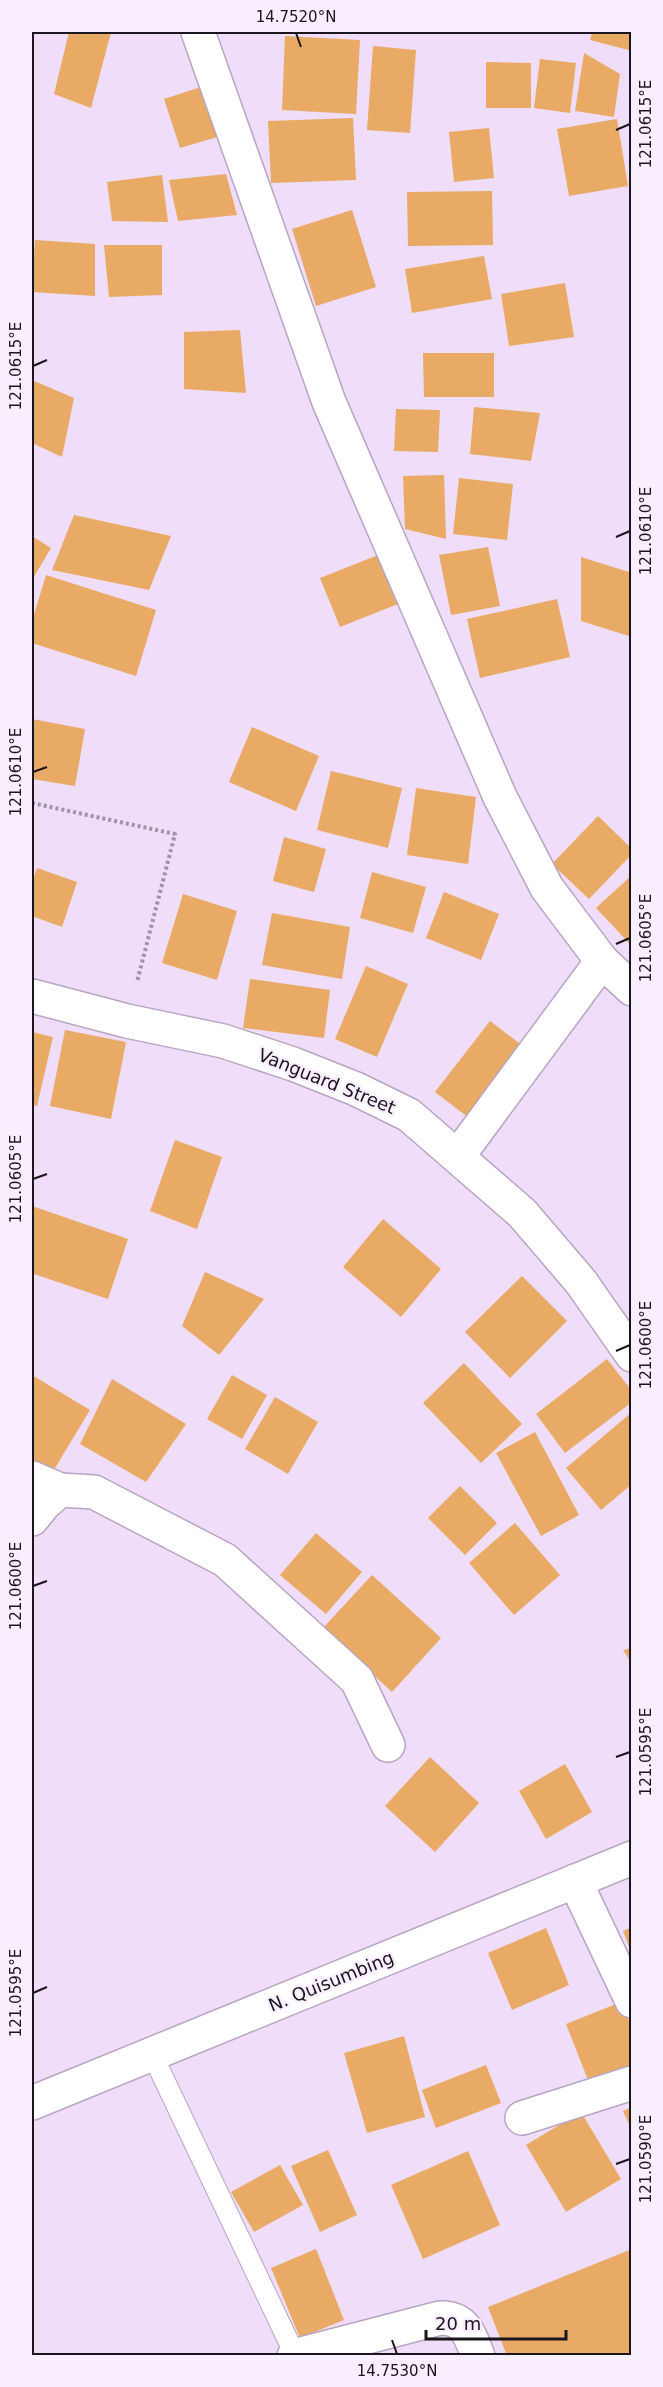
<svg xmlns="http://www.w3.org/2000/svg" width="663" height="2387" viewBox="0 0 663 2387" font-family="'DejaVu Sans',sans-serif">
  <rect width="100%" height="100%" fill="#efddf9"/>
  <!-- building -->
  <g fill="#e9aa66">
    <polygon points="69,32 111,32 91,108 54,94"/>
    <polygon points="592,32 632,32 632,51 590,40"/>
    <polygon points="285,36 360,40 356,114 282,110"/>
    <polygon points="373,46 416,50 410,133 367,130"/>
    <polygon points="584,53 620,74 614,117 575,111"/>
    <polygon points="540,59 576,63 570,113 534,108"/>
    <polygon points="486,62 531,63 531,108 486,108"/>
    <polygon points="204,86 224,135 180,148 164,99"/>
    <polygon points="353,118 356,180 271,183 268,121"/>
    <polygon points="617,119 628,186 569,196 557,129"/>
    <polygon points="489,128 494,178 454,182 449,132"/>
    <polygon points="226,174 237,215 178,221 169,180"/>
    <polygon points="162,175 168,222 112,221 107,182"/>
    <polygon points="492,191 493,245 408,246 407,192"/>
    <polygon points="352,210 376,287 316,306 292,229"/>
    <polygon points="35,240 95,244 95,296 32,292"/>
    <polygon points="104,245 162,245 162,295 109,297"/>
    <polygon points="484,256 492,299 412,313 405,269"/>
    <polygon points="565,283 574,337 509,346 501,294"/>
    <polygon points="240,330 246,393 184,389 184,332"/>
    <polygon points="423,353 494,353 494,397 424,397"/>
    <polygon points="32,380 74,398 62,457 32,443"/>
    <polygon points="474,407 540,413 531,461 470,454"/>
    <polygon points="396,409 440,410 438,452 394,451"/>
    <polygon points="444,475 446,539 405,529 403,476"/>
    <polygon points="459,478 513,484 507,540 453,534"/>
    <polygon points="74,515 171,536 149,590 52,570"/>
    <polygon points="32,536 51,548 32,580"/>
    <polygon points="488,547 500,606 451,615 439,555"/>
    <polygon points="378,555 398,604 340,627 320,578"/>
    <polygon points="581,557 632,573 632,637 581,621"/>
    <polygon points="46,575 156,610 136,676 32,643 32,621"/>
    <polygon points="557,599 570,657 480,678 467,619"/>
    <polygon points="32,719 85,729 75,786 32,779"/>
    <polygon points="252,727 319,756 296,811 229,782"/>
    <polygon points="331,771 402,788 388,848 317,830"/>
    <polygon points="416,788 476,797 468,864 407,855"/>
    <polygon points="598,816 632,849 632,854 589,899 552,864"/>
    <polygon points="284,837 326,849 314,892 273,881"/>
    <polygon points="37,868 77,882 62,927 32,916 32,882"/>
    <polygon points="372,872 426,887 413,933 360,918"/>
    <polygon points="632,875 632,941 629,943 596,908"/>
    <polygon points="444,892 499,914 481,960 426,938"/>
    <polygon points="183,894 237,911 217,980 162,963"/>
    <polygon points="272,913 350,927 342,979 262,965"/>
    <polygon points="366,966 408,984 377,1057 335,1039"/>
    <polygon points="250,979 330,990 324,1038 243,1028"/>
    <polygon points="490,1021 523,1046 469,1118 435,1092"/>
    <polygon points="65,1030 126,1042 111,1119 50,1106"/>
    <polygon points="32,1032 53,1037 37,1106 32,1105"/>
    <polygon points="175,1140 222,1157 197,1229 150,1211"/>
    <polygon points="32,1206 128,1239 108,1299 34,1274"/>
    <polygon points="383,1219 441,1269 401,1317 343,1267"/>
    <polygon points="205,1272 264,1299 219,1355 182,1326"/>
    <polygon points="522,1276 567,1321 510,1378 465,1332"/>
    <polygon points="607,1359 632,1391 632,1402 565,1453 536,1414"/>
    <polygon points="464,1363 522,1424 481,1463 423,1403"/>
    <polygon points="32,1375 90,1410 52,1473 32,1461"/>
    <polygon points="232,1375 267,1395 242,1439 207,1419"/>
    <polygon points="112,1379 186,1424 146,1482 80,1444"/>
    <polygon points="275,1397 318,1422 288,1474 245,1449"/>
    <polygon points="632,1412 632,1484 601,1510 566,1468"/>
    <polygon points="535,1432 579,1515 541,1536 496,1453"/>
    <polygon points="460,1486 497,1523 465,1555 428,1518"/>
    <polygon points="515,1523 560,1575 514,1615 469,1563"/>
    <polygon points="316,1533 362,1572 326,1614 280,1575"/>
    <polygon points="372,1575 441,1638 392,1692 323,1628"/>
    <polygon points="632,1648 632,1663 623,1650"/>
    <polygon points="430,1757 479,1803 435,1852 385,1806"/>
    <polygon points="565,1764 592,1812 546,1839 519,1791"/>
    <polygon points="632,1927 632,1952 631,1952 623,1931"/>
    <polygon points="546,1928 569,1985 512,2010 488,1953"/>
    <polygon points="621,2002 632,2028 632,2069 590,2085 566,2024"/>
    <polygon points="404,2036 425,2117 367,2133 344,2053"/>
    <polygon points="486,2065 501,2103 436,2128 422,2090"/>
    <polygon points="632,2107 632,2131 623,2111"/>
    <polygon points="581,2112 621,2179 566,2212 526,2145"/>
    <polygon points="328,2150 357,2215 320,2232 291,2166"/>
    <polygon points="468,2151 500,2225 423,2259 391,2185"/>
    <polygon points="280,2165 303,2205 254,2232 231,2192"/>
    <polygon points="316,2249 344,2320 300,2338 271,2268"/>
    <polygon points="632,2249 632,2356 507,2356 488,2307"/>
  </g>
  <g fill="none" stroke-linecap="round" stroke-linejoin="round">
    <defs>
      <polyline id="service" points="152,2054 295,2355"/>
      <g id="minor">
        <polyline points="198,32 329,402 500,797 547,888 602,961 632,989"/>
        <polyline points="458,1156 602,961"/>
        <polyline points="32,1478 60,1490 94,1492 225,1560 357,1680 388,1745"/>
        <polyline points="32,1519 44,1504 60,1490"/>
        <polyline points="575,1881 632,2001"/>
        <polyline points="32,2103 632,1858"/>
        <polyline points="522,2118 632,2083"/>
        <path d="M294,2356L440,2318C465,2317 470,2335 478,2356"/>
      </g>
      <polyline id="tertiary" points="32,996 127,1021 223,1041 293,1064 356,1089 409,1115 522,1213 581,1282 632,1355"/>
    </defs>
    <!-- service casing -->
    <use href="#service" stroke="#b7a6c1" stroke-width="22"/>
    <!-- minor casing -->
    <use href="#minor" stroke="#b7a6c1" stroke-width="36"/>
    <!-- tertiary casing -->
    <use href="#tertiary" stroke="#b7a6c1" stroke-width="36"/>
    <!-- path -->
    <polyline stroke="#a092a7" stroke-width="4" stroke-dasharray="3 3" stroke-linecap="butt" points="32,803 175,834 137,982"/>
    <!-- service -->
    <use href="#service" stroke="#fff" stroke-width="20"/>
    <!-- minor -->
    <use href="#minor" stroke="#fff" stroke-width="33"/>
    <!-- tertiary -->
    <use href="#tertiary" stroke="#fff" stroke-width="33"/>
  </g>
  <!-- ticks -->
  <path fill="none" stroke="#1b151e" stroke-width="2" d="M296,33L301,47M616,130L630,124M33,366L47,360M616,537L630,531M33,772L47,767M616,944L630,938M33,1179L47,1174M616,1351L630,1345M33,1586L47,1581M616,1757L630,1752M33,1993L47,1987M616,2164L630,2159M392,2340L397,2354"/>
  <g text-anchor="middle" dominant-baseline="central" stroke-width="4.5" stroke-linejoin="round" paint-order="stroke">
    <!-- street labels -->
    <g font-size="18" fill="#1b151e" stroke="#f8eefe">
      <text transform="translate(327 1081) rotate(22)">Vanguard Street</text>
      <text transform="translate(331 1981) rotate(-22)">N. Quisumbing</text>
    </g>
  </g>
  <!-- border -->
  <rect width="663" height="2387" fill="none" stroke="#f8eefe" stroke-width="66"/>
  <!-- scale -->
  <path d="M426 2330v9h140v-9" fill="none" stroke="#1b151e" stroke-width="3"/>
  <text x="435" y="2330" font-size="18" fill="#1b151e" stroke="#f8eefe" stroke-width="4.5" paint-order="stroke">20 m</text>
  <rect x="33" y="33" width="597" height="2321" fill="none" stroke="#1b151e" stroke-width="2"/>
  <g font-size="15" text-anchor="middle" fill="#1b151e">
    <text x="296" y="22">14.7520°N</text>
    <text transform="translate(646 124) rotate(-90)" y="5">121.0615°E</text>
    <text transform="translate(16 366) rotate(-90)" y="5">121.0615°E</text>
    <text transform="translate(646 531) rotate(-90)" y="5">121.0610°E</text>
    <text transform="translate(16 772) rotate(-90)" y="5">121.0610°E</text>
    <text transform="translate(646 938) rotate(-90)" y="5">121.0605°E</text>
    <text transform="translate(16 1179) rotate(-90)" y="5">121.0605°E</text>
    <text transform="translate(646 1345) rotate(-90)" y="5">121.0600°E</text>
    <text transform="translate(16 1586) rotate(-90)" y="5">121.0600°E</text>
    <text transform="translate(646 1752) rotate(-90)" y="5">121.0595°E</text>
    <text transform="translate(16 1993) rotate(-90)" y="5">121.0595°E</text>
    <text transform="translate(646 2159) rotate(-90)" y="5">121.0590°E</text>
    <text x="397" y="2376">14.7530°N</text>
  </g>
</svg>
